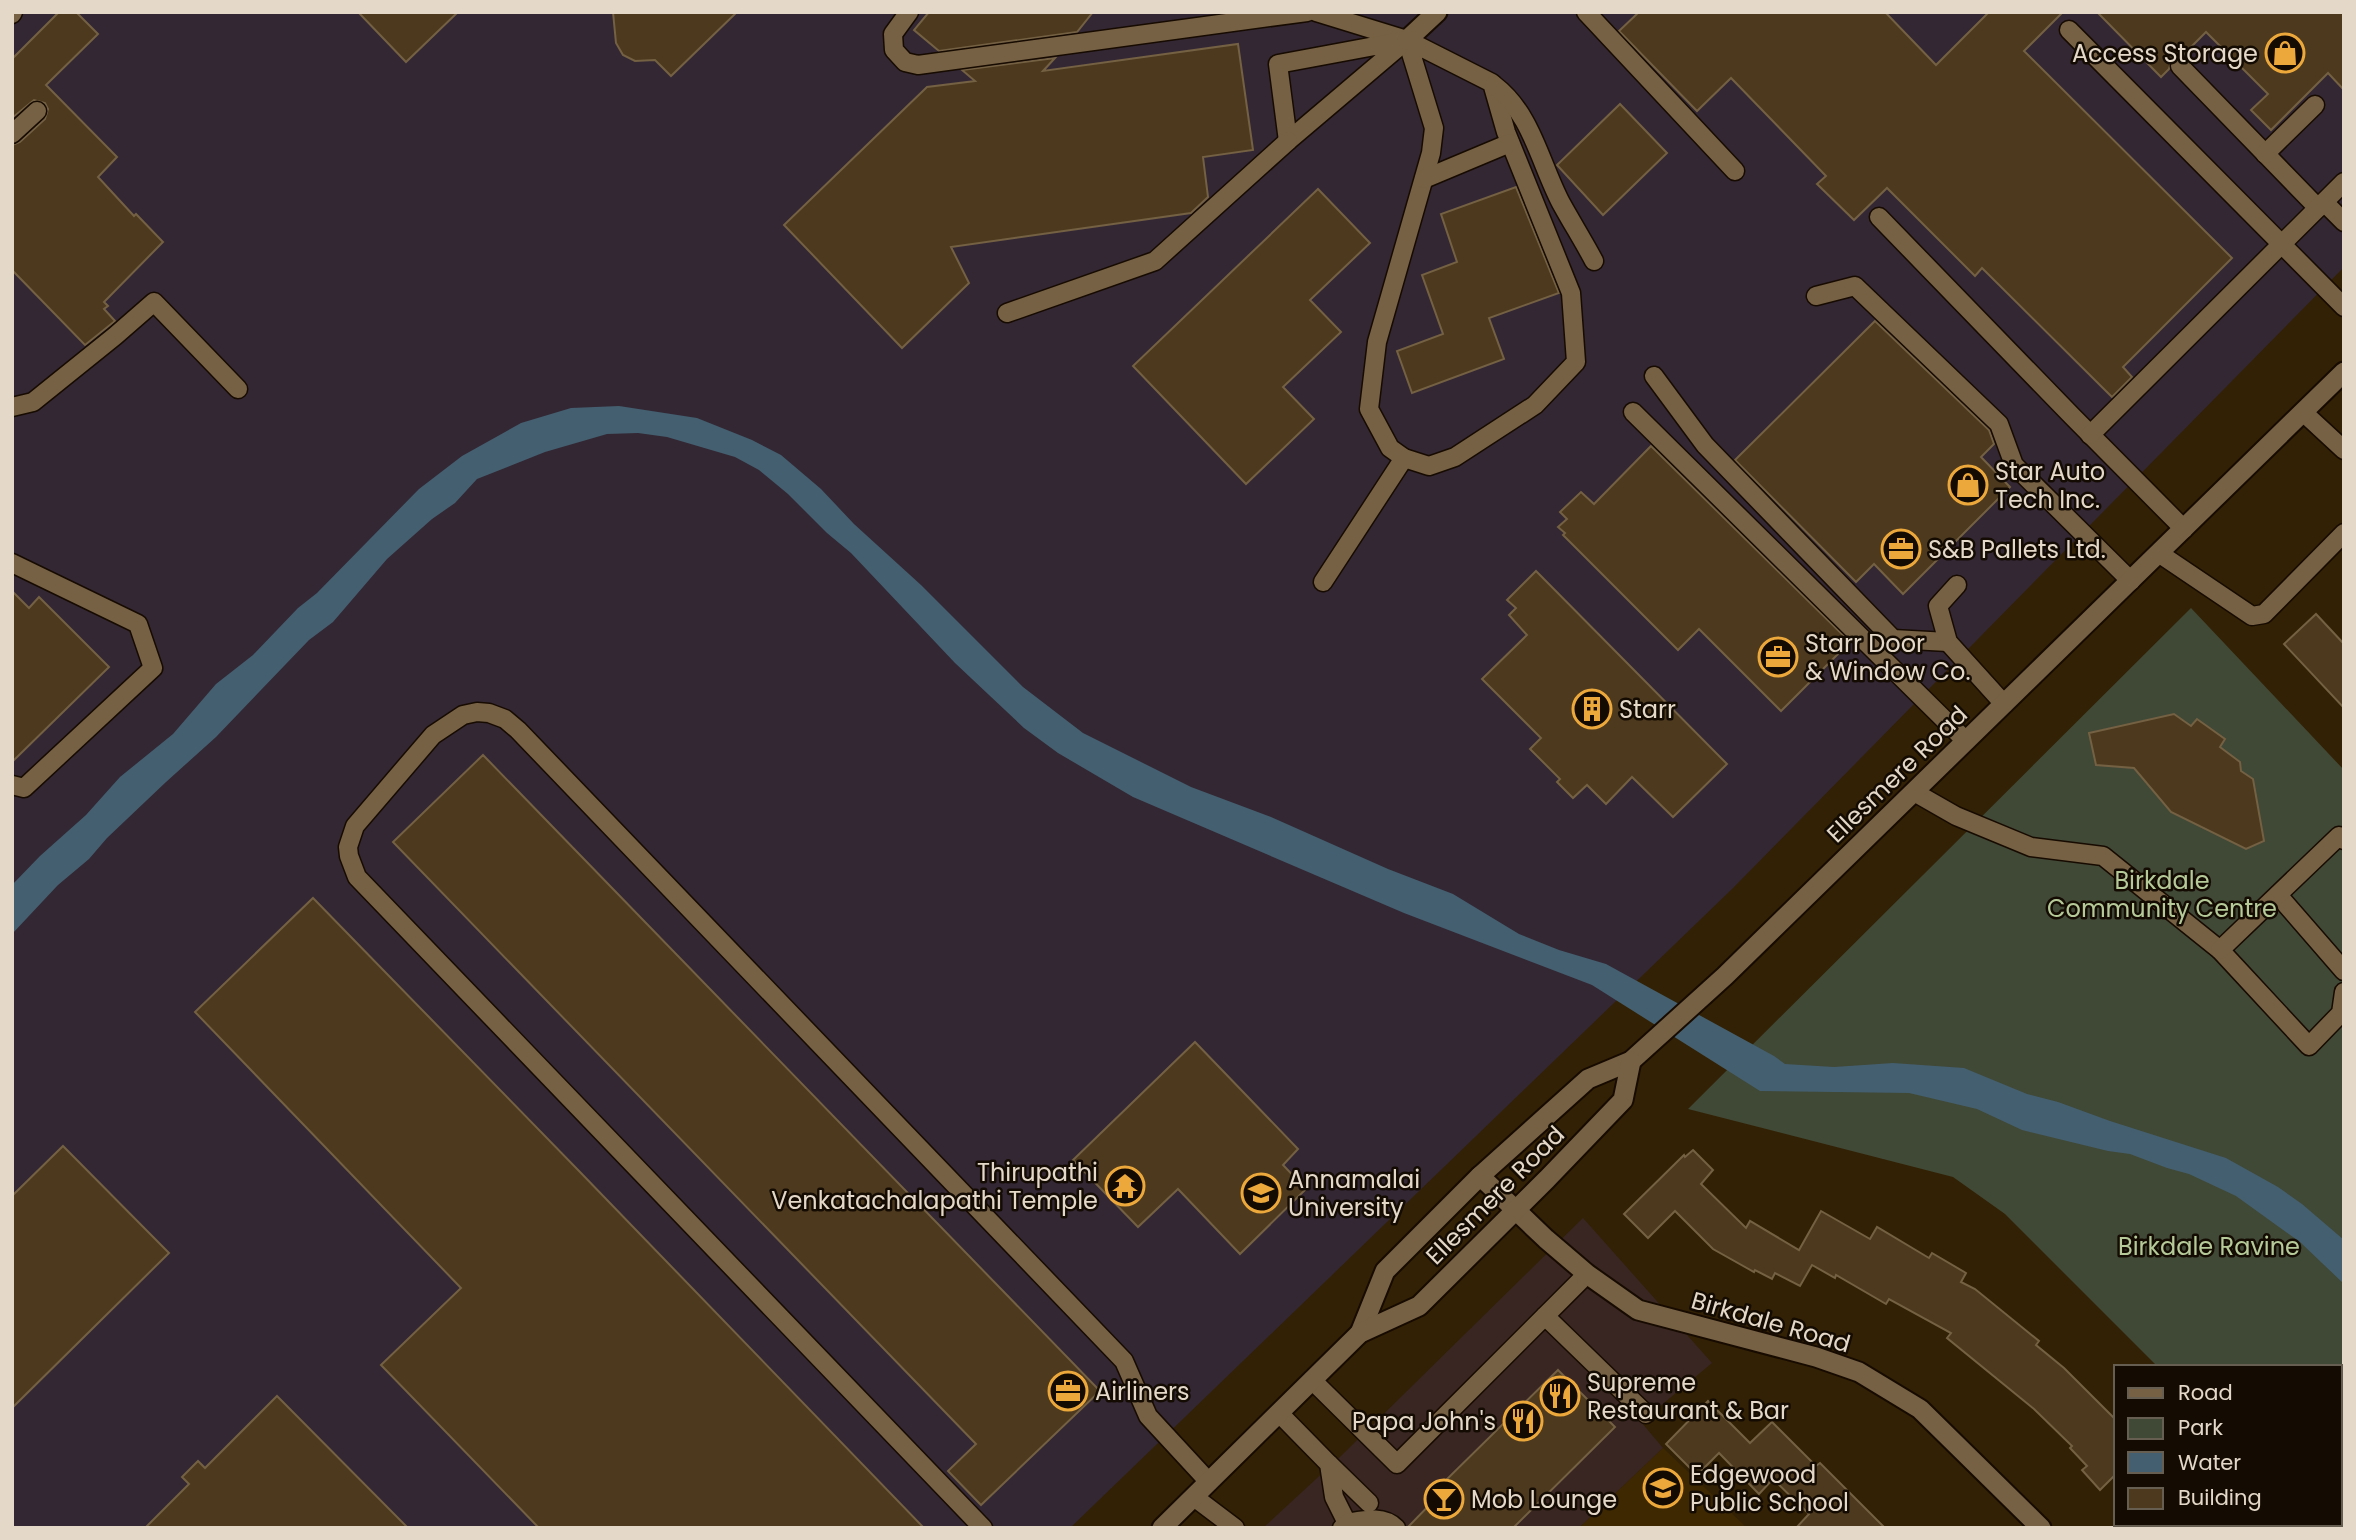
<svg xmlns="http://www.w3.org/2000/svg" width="2356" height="1540" viewBox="0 0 2356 1540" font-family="Poppins,sans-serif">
  <rect width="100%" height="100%" fill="#322104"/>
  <!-- commercial -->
  <polygon fill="#392623" points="1583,1218 1712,1363 1641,1422 1663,1448 1579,1528 1263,1528 1341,1456"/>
  <!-- industrial -->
  <polygon fill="#332734" points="12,12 2344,12 2344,267 1732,889 1070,1528 12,1528"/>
  <!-- built -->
  <polygon fill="#3d2802" points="1663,1448 1747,1528 1579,1528"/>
  <!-- green -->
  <polygon fill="#404836" points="2191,608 2344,770 2344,1528 2325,1528 2319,1524 2340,1524 2340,1367 2158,1367 2005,1214 1953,1177 1688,1109"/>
  <!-- water -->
  <polygon fill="#445f6f" points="619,406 697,418 752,440 781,455 821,489 854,524 921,585 1023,687 1083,733 1191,787 1271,817 1388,869 1453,894 1519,934 1559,950 1606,964 1774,1056 1785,1064 1834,1067 1893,1063 1964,1068 2027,1094 2058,1102 2110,1121 2226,1158 2278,1187 2302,1204 2344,1240 2344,1284 2300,1242 2236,1196 2189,1174 2167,1168 2130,1154 2108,1151 2022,1130 1977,1109 1909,1093 1760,1091 1592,985 1404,913 1133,797 1058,753 1024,728 955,663 851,553 827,533 788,494 759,470 735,457 667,437 638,433 607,434 545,452 477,479 455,503 432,519 387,559 333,622 309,640 216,737 166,782 107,838 89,859 58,885 12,934 12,885 40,856 86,815 120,777 173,734 216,684 253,655 298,608 317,593 419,489 462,456 521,423 571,408"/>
  <!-- building -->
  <g fill="#4d3a1e" stroke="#746043" stroke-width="2">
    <polygon points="59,12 76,12 98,34 46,85 117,157 98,177 134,216 136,214 163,242 104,302 108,306 104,309 115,321 85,345 12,270 12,145 20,142 45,119 48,109 45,103 34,100 12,118 12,59"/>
    <polygon points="358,12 458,12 406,62"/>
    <polygon points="613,12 737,12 671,76 655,60 635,61 623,55 616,43"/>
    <polygon points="929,12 1093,12 1077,32 939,51 914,30"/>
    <polygon points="1639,12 1885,12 1936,65 1989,12 2063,12 2024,51 2232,258 2123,367 2132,377 2112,397 1982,268 1975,276 1887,188 1854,220 1817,184 1826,176 1731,78 1697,111 1619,31"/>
    <polygon points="2097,12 2344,12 2344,90 2328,73 2271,130 2251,110 2268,94 2206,32 2183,55 2172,58 2169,69 2161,77"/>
    <polygon points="1238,44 1253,150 1203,157 1208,197 1191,213 951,247 969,283 902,348 784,225 927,87 975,81 962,70 1055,58 1043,71"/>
    <polygon points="1620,104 1667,153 1603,215 1557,165"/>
    <polygon points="1516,187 1559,293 1489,318 1504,359 1412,393 1397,351 1443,334 1422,275 1457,262 1441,214"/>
    <polygon points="1318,189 1370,243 1310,300 1341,332 1283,387 1314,419 1246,484 1133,366"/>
    <polygon points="1875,321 1989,430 1994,444 1981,457 2010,487 1903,594 1874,564 1856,582 1735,460"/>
    <polygon points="1651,446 1850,642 1781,711 1699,629 1678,650 1563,535 1565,533 1558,527 1567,519 1560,512 1581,492 1594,504"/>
    <polygon points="1536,571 1727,764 1673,817 1632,777 1606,804 1587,785 1573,798 1557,782 1560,779 1530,749 1541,738 1482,679 1527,635 1509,615 1516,608 1507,600"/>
    <polygon points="12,591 29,608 39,597 109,667 12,762"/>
    <polygon points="2316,614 2344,644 2344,708 2284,644"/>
    <polygon points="2174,714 2191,726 2197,719 2225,739 2220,747 2240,762 2241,771 2253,779 2264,841 2246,849 2171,812 2134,768 2096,765 2089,733"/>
    <polygon points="483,755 1100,1391 981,1505 948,1471 976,1444 393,842"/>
    <polygon points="313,898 580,1172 924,1528 539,1528 381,1365 461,1288 195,1012"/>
    <polygon points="1195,1042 1298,1149 1283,1165 1306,1189 1240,1254 1178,1189 1138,1227 1073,1160"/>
    <polygon points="63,1146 169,1253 12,1408 12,1196"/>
    <polygon points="1693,1150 1713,1170 1701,1184 1746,1228 1750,1221 1799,1250 1821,1211 1870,1239 1877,1227 1929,1258 1932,1253 1966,1273 1961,1282 1975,1289 2039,1341 2036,1345 2064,1368 2116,1420 2116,1474 2100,1490 2082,1470 2087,1466 2070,1448 2072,1446 2034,1409 1947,1338 1951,1333 1889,1299 1886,1304 1836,1275 1835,1278 1812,1265 1800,1286 1775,1273 1772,1279 1755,1270 1754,1272 1713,1249 1675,1211 1648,1238 1624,1214 1684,1155 1685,1157"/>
    <polygon points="1558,1370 1615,1427 1513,1528 1407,1528 1445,1489 1441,1485"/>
    <polygon points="277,1396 408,1528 145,1528 189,1484 182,1477 198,1461 205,1468"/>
    <polygon points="1708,1401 1750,1443 1772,1422 1816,1466 1820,1463 1885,1528 1796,1528 1809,1514 1773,1479 1759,1494 1719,1453 1697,1475 1666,1444"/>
  </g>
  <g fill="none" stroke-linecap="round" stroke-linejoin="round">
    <defs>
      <g id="service">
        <polyline points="909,12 893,34 894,50 905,62 918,65 1307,12"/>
        <polyline points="1316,12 1407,40 1492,83 1506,132 1571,293 1576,362 1535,405 1455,457 1429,466 1404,458 1390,448 1369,409 1377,342 1431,153 1434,128 1407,40"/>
        <polyline points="1586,12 1735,171"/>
        <polyline points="12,14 13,12"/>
        <polyline points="2069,30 2344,307"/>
        <polygon points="1407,40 1288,141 1278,64"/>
        <polyline points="2180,66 2318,208"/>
        <path d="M1494,85C1532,114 1540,163 1561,203C1572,223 1584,242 1594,261"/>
        <polyline points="12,134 37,111"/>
        <polyline points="2265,154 2315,105"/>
        <polyline points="1424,179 1510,143"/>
        <polyline points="2324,202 2344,222"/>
        <polyline points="1879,217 2072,416 2184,529"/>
        <polyline points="1816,296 1855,286 1999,424 2014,465 2131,581"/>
        <polyline points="1007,313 1155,261 1288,141"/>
        <polyline points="1654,376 1705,445 1893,639 1948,642"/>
        <polyline points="12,407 33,402 115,336 154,302 238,389"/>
        <polyline points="1633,412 1966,741"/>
        <polyline points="2304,413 2344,450"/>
        <polyline points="2090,435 2344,182"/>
        <polyline points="2160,554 2252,616 2264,614 2344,533"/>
        <polyline points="12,563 138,624 153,668 24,788 12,785"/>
        <polyline points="1323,582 1404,458"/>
        <polyline points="1957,585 1938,606 1948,642 2004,704"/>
        <polyline points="1914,792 1956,816 2031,847 2103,856 2220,950 2309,1046 2341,1013 2344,992"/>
        <polyline points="2278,895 2344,971"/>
        <polyline points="2220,950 2339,836 2344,840"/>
        <polyline points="1545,1316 1646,1414"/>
        <polyline points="1312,1380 1397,1464 1587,1274"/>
        <polyline points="1279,1413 1329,1464 1334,1497 1347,1523 1342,1528"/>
        <polyline points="1329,1464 1369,1503"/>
        <polyline points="1194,1497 1235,1528"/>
        <path d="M1347,1523C1364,1520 1383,1515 1396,1528"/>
        <polyline points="983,1528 357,877 349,856 348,847 355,826 433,735 463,715 477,712 489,713 505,719 518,730 1124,1361 1148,1416 1209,1482"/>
      </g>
      <g id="minor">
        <polyline points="1407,40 1437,12"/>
        <polyline points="1480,1176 1546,1239 1587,1274 1638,1310 1816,1357 1859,1372 1920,1409 2041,1528"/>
      </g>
      <g id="secondary">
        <polyline points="1360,1333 1385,1271 1480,1176 1588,1079 1631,1061 1725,976 2344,372"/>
        <polyline points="1162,1528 1360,1333 1419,1306 1547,1179 1623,1100 1631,1061"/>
      </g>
    </defs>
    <!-- service casing -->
    <use href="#service" stroke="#170b00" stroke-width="21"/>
    <!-- minor casing -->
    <use href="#minor" stroke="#170b00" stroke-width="23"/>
    <!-- secondary casing -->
    <use href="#secondary" stroke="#170b00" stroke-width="23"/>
    <!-- service -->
    <use href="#service" stroke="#766144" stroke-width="18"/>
    <!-- minor -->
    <use href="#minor" stroke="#766144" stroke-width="19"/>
    <!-- secondary -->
    <use href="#secondary" stroke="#766144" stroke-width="19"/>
  </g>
  <!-- icons -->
  <defs>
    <symbol id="shop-ring" viewBox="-11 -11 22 22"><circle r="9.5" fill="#140c03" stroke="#eda83b" stroke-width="1.5"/><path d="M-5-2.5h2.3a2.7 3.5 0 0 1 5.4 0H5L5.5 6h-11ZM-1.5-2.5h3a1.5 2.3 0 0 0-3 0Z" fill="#eda83b"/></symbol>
    <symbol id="office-ring" viewBox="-11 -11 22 22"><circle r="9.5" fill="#140c03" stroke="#eda83b" stroke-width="1.5"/><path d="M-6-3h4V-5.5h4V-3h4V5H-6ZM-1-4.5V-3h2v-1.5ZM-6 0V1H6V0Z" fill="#eda83b"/></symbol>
    <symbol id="building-ring" viewBox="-11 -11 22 22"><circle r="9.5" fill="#140c03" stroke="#eda83b" stroke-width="1.5"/><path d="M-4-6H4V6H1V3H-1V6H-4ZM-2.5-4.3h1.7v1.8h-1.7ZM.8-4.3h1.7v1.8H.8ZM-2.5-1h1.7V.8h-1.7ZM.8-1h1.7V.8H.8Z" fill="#eda83b"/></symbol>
    <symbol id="temple-ring" viewBox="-11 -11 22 22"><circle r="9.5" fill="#140c03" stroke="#eda83b" stroke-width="1.5"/><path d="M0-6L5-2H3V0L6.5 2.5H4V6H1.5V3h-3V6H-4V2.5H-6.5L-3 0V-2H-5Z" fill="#eda83b"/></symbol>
    <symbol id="university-ring" viewBox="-11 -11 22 22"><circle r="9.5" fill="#140c03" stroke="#eda83b" stroke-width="1.5"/><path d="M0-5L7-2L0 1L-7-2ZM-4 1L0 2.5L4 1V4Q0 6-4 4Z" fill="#eda83b"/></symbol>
    <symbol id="restaurant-ring" viewBox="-11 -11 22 22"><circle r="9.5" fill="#140c03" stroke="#eda83b" stroke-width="1.5"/><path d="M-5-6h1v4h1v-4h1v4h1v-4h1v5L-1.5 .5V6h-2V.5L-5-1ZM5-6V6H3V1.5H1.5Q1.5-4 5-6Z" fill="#eda83b"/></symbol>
    <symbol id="school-ring" viewBox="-11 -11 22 22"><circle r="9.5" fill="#140c03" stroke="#eda83b" stroke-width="1.5"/><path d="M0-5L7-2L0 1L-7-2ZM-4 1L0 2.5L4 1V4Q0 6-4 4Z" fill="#eda83b"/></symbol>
    <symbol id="bar-ring" viewBox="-11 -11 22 22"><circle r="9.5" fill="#140c03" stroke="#eda83b" stroke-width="1.5"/><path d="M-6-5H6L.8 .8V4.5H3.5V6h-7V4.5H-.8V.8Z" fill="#eda83b"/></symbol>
  </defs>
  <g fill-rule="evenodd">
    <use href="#shop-ring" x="2263" y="31" width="44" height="44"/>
    <use href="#shop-ring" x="1946" y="463" width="44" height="44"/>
    <use href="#office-ring" x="1879" y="527" width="44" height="44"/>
    <use href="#office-ring" x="1756" y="635" width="44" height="44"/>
    <use href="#building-ring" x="1570" y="687" width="44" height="44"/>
    <use href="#temple-ring" x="1103" y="1164" width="44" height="44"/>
    <use href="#university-ring" x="1239" y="1171" width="44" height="44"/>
    <use href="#office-ring" x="1046" y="1369" width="44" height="44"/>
    <use href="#restaurant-ring" x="1538" y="1374" width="44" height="44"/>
    <use href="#restaurant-ring" x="1501" y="1399" width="44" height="44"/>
    <use href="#school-ring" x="1641" y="1466" width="44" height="44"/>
    <use href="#bar-ring" x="1422" y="1477" width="44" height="44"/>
  </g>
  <g text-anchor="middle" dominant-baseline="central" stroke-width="5" stroke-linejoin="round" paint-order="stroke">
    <!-- poi labels -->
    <g font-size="24" fill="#e4d8c8" stroke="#140c03" text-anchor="start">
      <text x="2258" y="53" text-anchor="end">Access Storage</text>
      <text x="1995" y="471">Star Auto<tspan x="1995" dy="28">Tech Inc.</tspan></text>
      <text x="1928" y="549">S&amp;B Pallets Ltd.</text>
      <text x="1805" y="643">Starr Door<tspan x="1805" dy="28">&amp; Window Co.</tspan></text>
      <text x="1619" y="709">Starr</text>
      <text x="1098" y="1172" text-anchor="end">Thirupathi<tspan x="1098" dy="28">Venkatachalapathi Temple</tspan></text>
      <text x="1288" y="1179">Annamalai<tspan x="1288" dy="28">University</tspan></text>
      <text x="1587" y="1382">Supreme<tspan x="1587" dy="28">Restaurant &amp; Bar</tspan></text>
      <text x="1095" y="1391">Airliners</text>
      <text x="1496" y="1421" text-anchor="end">Papa John's</text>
      <text x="1690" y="1474">Edgewood<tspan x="1690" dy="28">Public School</tspan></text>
      <text x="1471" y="1499">Mob Lounge</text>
    </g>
    <!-- street labels -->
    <g font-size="24" fill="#e4d8c8" stroke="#140c03">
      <text transform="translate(1897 774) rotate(-44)">Ellesmere Road</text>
      <text transform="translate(1495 1195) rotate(-45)">Ellesmere Road</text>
      <text transform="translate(1771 1322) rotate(16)">Birkdale Road</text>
    </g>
    <!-- park labels -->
    <g font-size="24" fill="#b5ca98" stroke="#140c03">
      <text x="2162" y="880">Birkdale<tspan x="2162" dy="28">Community Centre</tspan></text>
      <text x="2209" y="1246">Birkdale Ravine</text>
    </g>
  </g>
  <!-- border -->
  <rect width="2356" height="1540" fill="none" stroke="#e4d8c8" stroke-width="28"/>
  <!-- legend -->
  <rect x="2114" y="1365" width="228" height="161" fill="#140c03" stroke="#675e52" stroke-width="2"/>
  <rect x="2128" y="1388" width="35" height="10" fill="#766144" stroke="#675e52" stroke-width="2"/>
  <text x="2178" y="1400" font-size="21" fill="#e4d8c8">Road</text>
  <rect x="2128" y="1418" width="35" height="21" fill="#404836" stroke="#675e52" stroke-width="2"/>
  <text x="2178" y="1435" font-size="21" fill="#e4d8c8">Park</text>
  <rect x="2128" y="1452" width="35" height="21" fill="#445f6f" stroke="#675e52" stroke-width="2"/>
  <text x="2178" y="1470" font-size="21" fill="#e4d8c8">Water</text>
  <rect x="2128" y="1488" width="35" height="21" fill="#4d3a1e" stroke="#675e52" stroke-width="2"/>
  <text x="2178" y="1505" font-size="21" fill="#e4d8c8">Building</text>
</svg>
